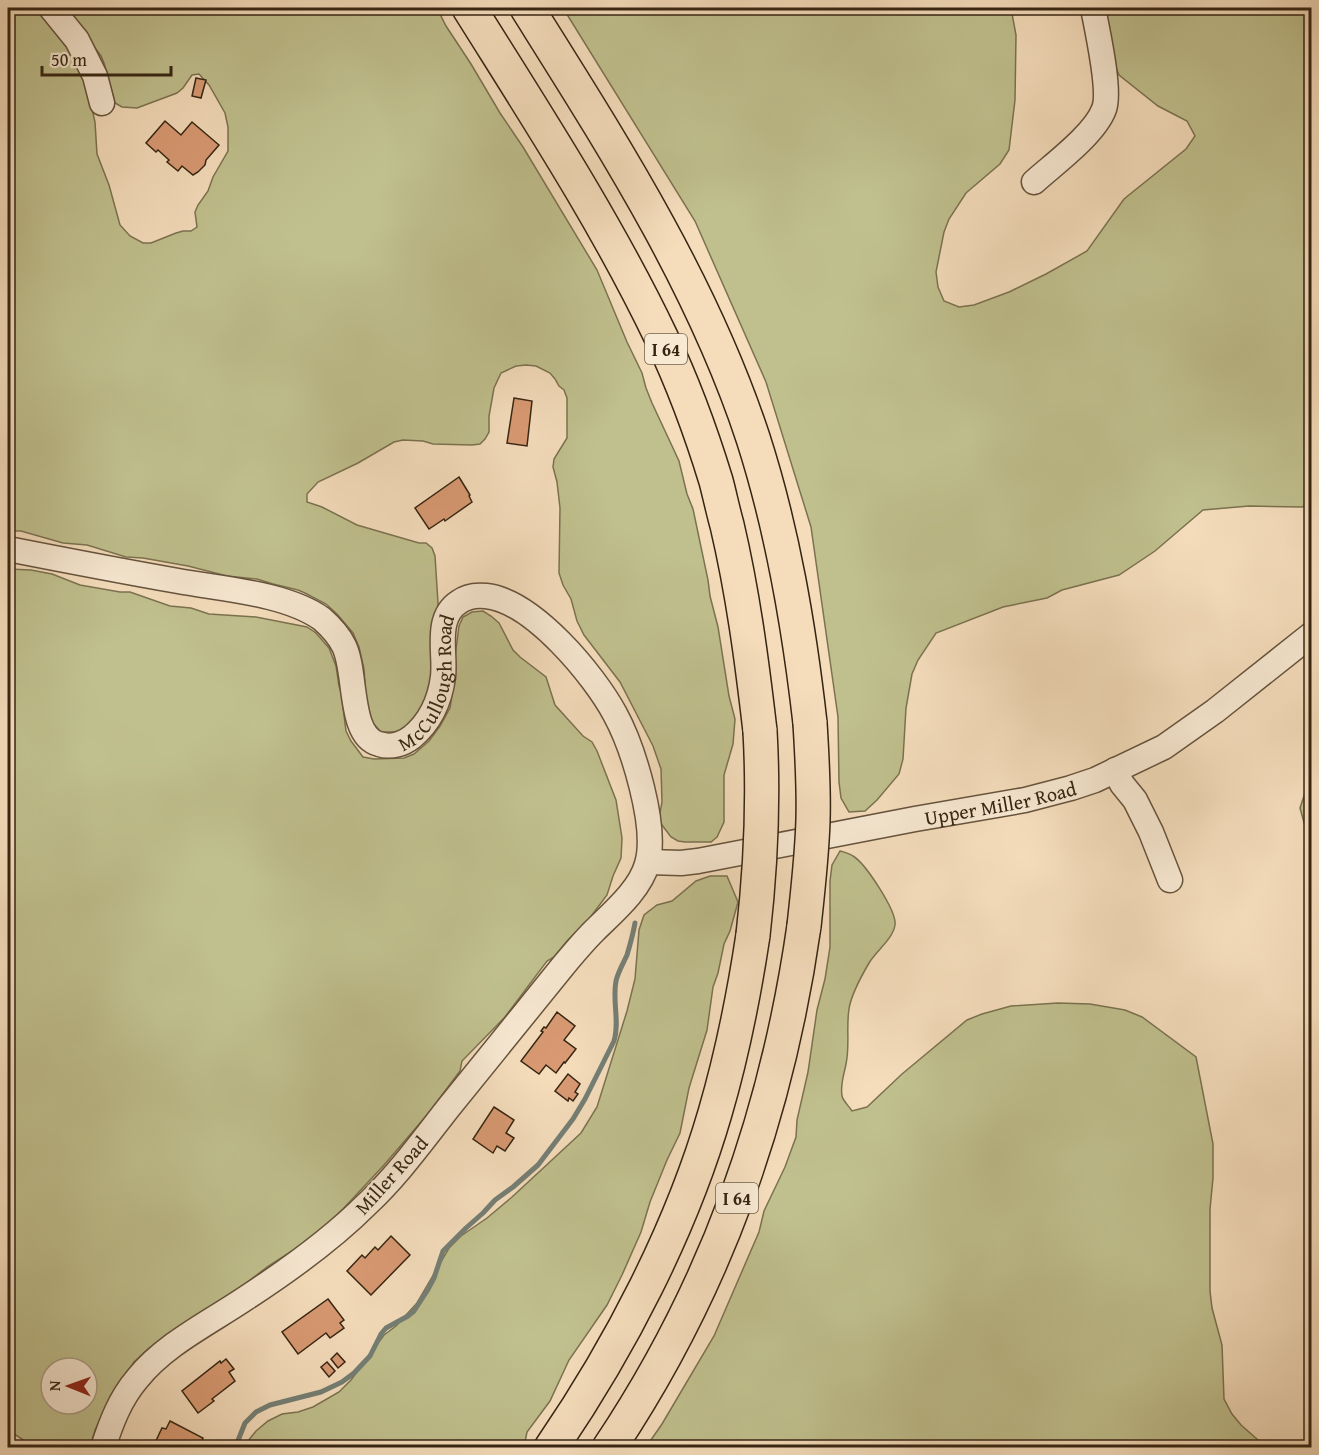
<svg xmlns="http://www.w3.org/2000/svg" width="1319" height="1455" viewBox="0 0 1319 1455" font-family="'Gentium Book Plus',serif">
  <rect width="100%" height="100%" fill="#f5ddbc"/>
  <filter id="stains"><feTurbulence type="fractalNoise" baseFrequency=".00333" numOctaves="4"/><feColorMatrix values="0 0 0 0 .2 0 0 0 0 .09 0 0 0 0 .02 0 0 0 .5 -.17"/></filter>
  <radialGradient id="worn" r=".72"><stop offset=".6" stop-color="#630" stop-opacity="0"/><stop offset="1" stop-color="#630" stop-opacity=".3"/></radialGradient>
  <!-- green -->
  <g fill="#c0c08e" stroke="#7b7250" stroke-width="1.5" fill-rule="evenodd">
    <polygon points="8,8 40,8 72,49 88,91 95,122 97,154 109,185 120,225 130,236 143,243 151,243 176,233 183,231 191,231 197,227 195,212 198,205 208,191 213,177 228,151 228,127 225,113 209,85 199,74 192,75 183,88 177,93 137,108 122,107 115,103 104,63 101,56 84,33 58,8 437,8 446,26 471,64 500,113 523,147 597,270 627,342 642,373 646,388 652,403 679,461 687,494 693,509 708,580 710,596 718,627 729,696 735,719 733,744 724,775 724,822 717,837 711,842 685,842 678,841 671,837 662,825 659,818 662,802 661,769 653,746 620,682 584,635 577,621 571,599 563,585 559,573 560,508 557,482 553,467 554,459 567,438 567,398 564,390 559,386 555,379 550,373 536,366 526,365 516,366 501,373 494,388 489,416 489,432 485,439 480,444 472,445 433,444 423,441 403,440 394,442 358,463 318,482 307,494 307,502 322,507 357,525 419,543 426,543 432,548 435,556 438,603 434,667 424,705 405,730 397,732 381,732 371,721 367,714 364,669 359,647 353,633 337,614 326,604 305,593 298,590 273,584 257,579 227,576 188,566 143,558 126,557 87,545 63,543 21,531 8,531"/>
    <polygon points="563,8 1011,8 1016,35 1015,100 1009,150 1000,164 966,193 949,219 944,232 936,272 938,287 944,301 959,307 974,305 1009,292 1046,274 1087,251 1124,199 1186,149 1195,136 1187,121 1158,106 1119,75 1107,44 1106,8 1311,8 1311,504 1302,507 1249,506 1203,510 1155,551 1119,575 1062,590 1047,598 1003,607 936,633 918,660 912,674 906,708 903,759 899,774 877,800 865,811 849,812 841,798 839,782 838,717 811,527 766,382 695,221"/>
    <path d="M8,569L31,570L52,574L80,585L120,592H130L170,606L191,608L209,614L256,617L307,627L316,633L329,648L336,666L339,686L341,692L346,731L351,741L363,757L374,759L404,758L414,754L429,741L440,726L450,708L453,688L455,657L459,626L463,617L472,612L483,611L491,616L499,623L513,650L520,657L546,677L555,705L583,736L592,742L597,751L616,800L622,838L621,858L613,876L607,895L589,919L567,941L554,957L547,961L505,1017L462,1061L460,1071L427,1115L384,1165L343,1209L323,1228L292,1251L267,1267L227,1298L167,1339L149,1348L134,1362L112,1395L95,1430L90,1447H39L31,1445L8,1430ZM51,1368H87V1404H51Z"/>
    <polygon points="1311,775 1311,842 1308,837 1300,808"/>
    <path d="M840,851C844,852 850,854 853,856C865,863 897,911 895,925C893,939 876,951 869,963C862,975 851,995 849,1009C846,1027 850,1046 846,1064C844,1075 840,1084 842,1096C843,1101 849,1106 852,1111L867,1107L902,1074L967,1020L982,1014L1011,1006L1058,1003L1090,1004L1125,1010L1142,1017L1196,1057L1213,1144V1178L1210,1209V1291L1212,1308L1222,1345L1224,1399L1232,1414L1241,1425L1266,1447H646L662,1424L714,1336L759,1232L764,1211L785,1167L796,1137L797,1120L808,1072L817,1010L825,979L830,947V881L832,865Z"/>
    <polygon points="710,876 727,876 738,902 730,931 724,944 718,973 713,987 707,1030 689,1088 680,1133 667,1160 650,1202 641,1232 622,1275 607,1305 569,1360 550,1401 527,1432 524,1447 243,1447 256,1431 268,1421 282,1414 298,1412 313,1407 339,1392 351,1380 384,1335 396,1326 417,1303 449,1248 461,1236 487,1218 512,1197 581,1133 597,1107 627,1011 635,979 639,930 644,915 657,905 672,901 696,881"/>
    <path d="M1311,1233L1312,1301H1311C1305,1283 1306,1251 1311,1233Z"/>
  </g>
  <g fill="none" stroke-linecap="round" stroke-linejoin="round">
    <!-- stream -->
    <path stroke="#747f75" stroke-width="5" d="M235,1448L245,1423L256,1412L270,1405L321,1392L342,1382L354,1373L370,1356L381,1334L386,1328L408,1316L414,1311L427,1291L434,1278L443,1251L466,1228L483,1213L495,1200L513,1187L538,1165L573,1119L585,1099L614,1041C620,1022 612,1001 616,981C618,972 623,964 627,955C630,945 633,934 635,923"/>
  </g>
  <!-- building -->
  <g fill="#d99a73" stroke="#362513" stroke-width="1.5">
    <polygon points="196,78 206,80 201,98 192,96"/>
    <polygon points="165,121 181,135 192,122 219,145 206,160 205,165 198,172 193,175 182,166 178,171 167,162 169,160 158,150 156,152 146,143"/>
    <polygon points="514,398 532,401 527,446 507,443"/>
    <polygon points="459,477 470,495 469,496 472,502 445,521 444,519 429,529 415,508"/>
    <polygon points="557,1012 575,1026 564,1040 576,1049 565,1063 564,1062 556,1073 546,1065 539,1074 521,1061 543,1032 541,1031 544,1027 546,1028"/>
    <polygon points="568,1074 580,1084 575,1092 578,1094 573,1101 569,1098 568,1101 555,1091"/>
    <polygon points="494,1107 514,1120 506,1133 514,1138 505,1151 497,1146 493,1153 473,1139"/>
    <polygon points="391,1236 410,1255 371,1295 347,1271 362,1255 365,1258 375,1247 378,1250"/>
    <polygon points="328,1299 344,1320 340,1323 344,1328 330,1338 326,1333 298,1354 282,1332"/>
    <polygon points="337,1353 345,1362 338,1368 331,1359"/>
    <polygon points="226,1359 234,1369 229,1372 235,1381 212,1399 214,1401 198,1413 182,1391 220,1361 221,1363"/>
    <polygon points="327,1362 335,1371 329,1377 321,1367"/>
    <polygon points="170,1421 203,1438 199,1448 153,1447 162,1428 166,1429"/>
  </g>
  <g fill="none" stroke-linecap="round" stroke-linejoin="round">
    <defs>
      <g id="minor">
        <polyline points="51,8 77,40 95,76 102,103"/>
        <path d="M1034,182C1054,164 1095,134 1104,109C1111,91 1097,29 1093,8"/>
        <path id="s1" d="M8,549C64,560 121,571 178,581C221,589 286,593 322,619C330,626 339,636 344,646C357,672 348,736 379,744C391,748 403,744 412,737C430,722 440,700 443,677C446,653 434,618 459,602C467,596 477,595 486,596C533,601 594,675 615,714C633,747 658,827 647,864C640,890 612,913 594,931C583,942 573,954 563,966C525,1013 487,1060 449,1107C423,1140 398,1175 367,1204C331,1240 289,1270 246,1298C209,1323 165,1344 137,1379C120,1399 111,1423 103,1448"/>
        <polyline points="1115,770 1122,784 1135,800 1151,832 1170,880"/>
        <path id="s2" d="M648,862L681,863L698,861L915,819L1025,800L1071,788L1095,780L1164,747L1215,711L1312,634"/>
      </g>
      <g id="highway">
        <path d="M469,8C536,115 606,222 661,337C683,383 701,432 716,481C720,496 723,511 727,525C743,593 752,662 760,731"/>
        <path d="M527,8C613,145 702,283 753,438C783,531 799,626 810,723"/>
        <path d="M551,1448C620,1347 681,1230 715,1113C732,1055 744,995 753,935"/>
        <path d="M609,1448C716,1288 777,1115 804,926"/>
      </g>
    </defs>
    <!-- minor casing -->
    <use href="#minor" stroke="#66533d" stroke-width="27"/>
    <!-- highway casing -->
    <use href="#highway" stroke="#362513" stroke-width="36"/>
    <!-- minor -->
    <use href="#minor" stroke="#f8e9d3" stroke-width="24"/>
    <!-- highway -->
    <use href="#highway" stroke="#f5ddbc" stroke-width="33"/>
    <defs>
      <g id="highway-bridge">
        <path d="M804,926C808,890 812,855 813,820C814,787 812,755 810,723"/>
        <path d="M753,935C761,866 764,801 760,731"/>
      </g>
    </defs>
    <!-- highway-bridge casing -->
    <use href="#highway-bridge" stroke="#362513" stroke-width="36" stroke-linecap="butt"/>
    <!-- highway-bridge -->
    <use href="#highway-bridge" stroke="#f5ddbc" stroke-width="33"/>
  </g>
  <g text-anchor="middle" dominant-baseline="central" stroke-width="5" stroke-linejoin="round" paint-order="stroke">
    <!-- shield labels -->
    <g fill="#f8e9d3" stroke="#70604d" stroke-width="1.5">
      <rect x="645" y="334" width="42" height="30" rx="4.5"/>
      <rect x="716" y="1183" width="42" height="30" rx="4.5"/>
    </g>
    <g font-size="18" font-weight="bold" fill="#362513">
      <text x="666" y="349">I 64</text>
      <text x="737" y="1198">I 64</text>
    </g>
    <!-- street labels -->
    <g font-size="20" fill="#362513" stroke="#f8e9d3">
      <text stroke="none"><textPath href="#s1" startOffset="560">McCullough Road</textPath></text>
      <text stroke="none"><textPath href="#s2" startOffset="358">Upper Miller Road</textPath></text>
      <text transform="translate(391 1175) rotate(-48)">Miller Road</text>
    </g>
  </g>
  <!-- margin -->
  <rect width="1319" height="1455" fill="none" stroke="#f5ddbc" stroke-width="30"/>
  <rect x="9" y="9" width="1301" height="1437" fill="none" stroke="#362513" stroke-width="3"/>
  <rect x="15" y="15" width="1289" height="1425" fill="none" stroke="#362513" stroke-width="1.5"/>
  <!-- north arrow -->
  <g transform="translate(69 1386) rotate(271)"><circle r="28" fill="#f8e9d3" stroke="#aa9b86" stroke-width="1.5"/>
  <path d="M0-4.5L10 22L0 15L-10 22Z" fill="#8f2418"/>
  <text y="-9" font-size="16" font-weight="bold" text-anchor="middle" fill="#362513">N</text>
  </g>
  <!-- scale -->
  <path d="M42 66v9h129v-9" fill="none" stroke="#362513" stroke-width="3"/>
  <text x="51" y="66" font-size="18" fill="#362513" stroke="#f8e9d3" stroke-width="4.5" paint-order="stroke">50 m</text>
  <rect width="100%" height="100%" filter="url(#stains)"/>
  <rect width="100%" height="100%" fill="url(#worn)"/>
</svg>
